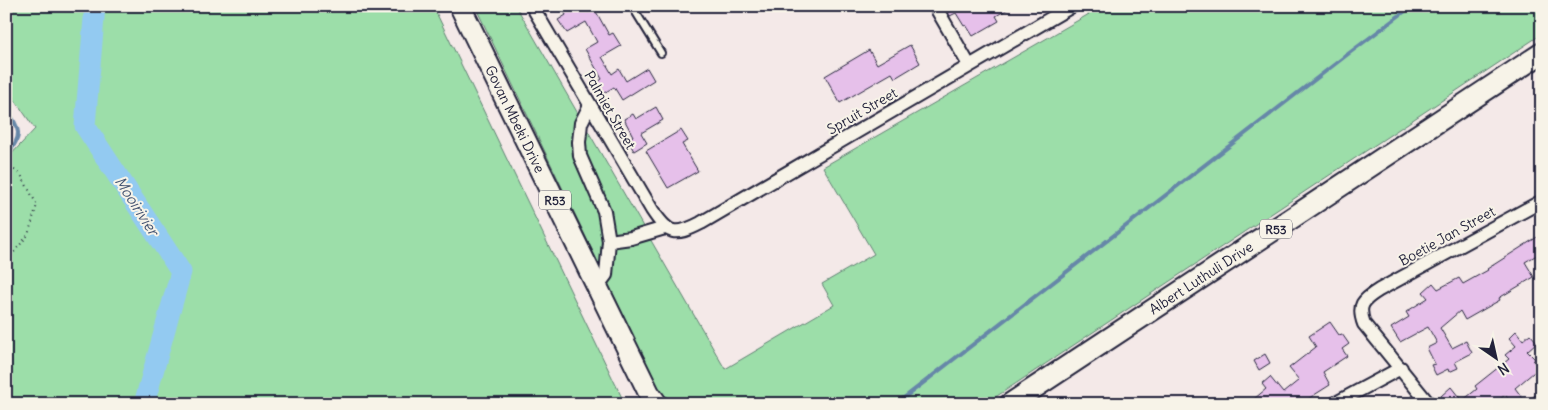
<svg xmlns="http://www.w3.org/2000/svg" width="1548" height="410" viewBox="0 0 1548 410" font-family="Delius,sans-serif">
  <rect width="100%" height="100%" fill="#f4e9e8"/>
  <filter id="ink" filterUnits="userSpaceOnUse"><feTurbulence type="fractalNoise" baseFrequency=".02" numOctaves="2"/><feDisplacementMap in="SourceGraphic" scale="10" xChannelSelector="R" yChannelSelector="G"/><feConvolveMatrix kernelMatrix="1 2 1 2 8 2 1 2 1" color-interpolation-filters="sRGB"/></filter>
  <g filter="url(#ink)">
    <!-- green -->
    <g fill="#9cdea9" stroke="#5f8072">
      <polygon points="6,6 433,6 625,404 6,404 6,160 35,129 6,87"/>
      <polygon points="475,6 516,6 725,369 834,305 822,284 874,254 823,167 1103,6 1542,6 1542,34 985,404 666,404"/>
    </g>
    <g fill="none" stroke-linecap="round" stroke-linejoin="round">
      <!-- stream -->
      <g stroke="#6687a8" stroke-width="4">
        <path d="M6,109C20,129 24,136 6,155"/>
        <polyline points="896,404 1348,54 1412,6"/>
      </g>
      <!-- river -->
      <polyline stroke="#93caf1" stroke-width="21" points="95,6 85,126 181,272 144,404"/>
    </g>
    <!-- building -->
    <g fill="#e6c0ea" stroke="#22223b">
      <polygon points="561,6 585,6 588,12 594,8 609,35 613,33 621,46 602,57 612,74 619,69 626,81 647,68 654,80 622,100 614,87 604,93 598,82 602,79 585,49 597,42 586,22 567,33 558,20 566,15"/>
      <polygon points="949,6 1013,6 996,16 999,21 973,36 966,25 964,26 956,13 950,16 946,8"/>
      <polygon points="910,45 920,63 895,78 892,73 840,103 825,76 869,50 877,64"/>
      <polygon points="656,107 663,120 641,133 647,143 634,151 627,139 633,136 624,119 633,114 636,119"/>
      <polygon points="681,130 688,141 682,144 698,171 668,188 646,151"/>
      <polygon points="1542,234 1542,252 1525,262 1534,277 1499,298 1500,300 1465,320 1460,311 1440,328 1452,348 1466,341 1472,353 1455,362 1458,368 1449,372 1448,369 1436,375 1431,365 1435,364 1427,348 1437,343 1428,327 1400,342 1391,328 1409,317 1406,312 1428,298 1423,292 1433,283 1438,289 1459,278 1463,284 1488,270 1487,269"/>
      <polygon points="1330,322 1339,335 1342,334 1349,344 1342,349 1347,356 1323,372 1330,385 1300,404 1248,404 1266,389 1262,384 1270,377 1283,393 1299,380 1289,368 1316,347 1309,336"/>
      <polygon points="1516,331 1523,340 1530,334 1537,342 1527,351 1535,359 1533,361 1539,368 1515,388 1527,404 1513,404 1505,395 1494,404 1447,404 1441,396 1451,387 1462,401 1477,389 1475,386 1509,359 1505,355 1516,346 1509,338"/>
      <polygon points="1265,354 1270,363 1259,370 1254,361"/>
    </g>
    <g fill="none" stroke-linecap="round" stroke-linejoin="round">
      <defs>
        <polyline id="service" points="632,6 661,53"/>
        <g id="minor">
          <path d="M532,6L652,210C668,234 674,237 701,223L1072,6"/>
          <polyline points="935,6 969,65"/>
          <polyline points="590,105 581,123 579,142 580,156 604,211 609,241 606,275 597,287"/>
          <polyline points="609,241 631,238 665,228"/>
          <polyline points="1334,404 1401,368"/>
          <path d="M1429,404L1364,324C1357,305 1363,300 1379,290L1542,201"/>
          <polyline points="1536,404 1542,400"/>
        </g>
        <g id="primary">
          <polyline points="460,6 649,393 657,404"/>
          <polyline points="1010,404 1542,53"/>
        </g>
      </defs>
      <!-- service casing -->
      <use href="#service" stroke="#22223b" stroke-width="10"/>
      <!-- minor casing -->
      <use href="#minor" stroke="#22223b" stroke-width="16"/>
      <!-- primary casing -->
      <use href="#primary" stroke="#22223b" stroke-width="24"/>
      <!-- path -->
      <polyline stroke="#22223b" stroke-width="2" stroke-dasharray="1 4" stroke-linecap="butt" points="6,164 21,175 37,205 28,235 6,262"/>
      <!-- service -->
      <use href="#service" stroke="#f7f3e8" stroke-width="6"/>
      <!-- minor -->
      <use href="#minor" stroke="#f7f3e8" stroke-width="12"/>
      <!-- primary -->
      <use href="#primary" stroke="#f7f3e8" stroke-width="20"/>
    </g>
  </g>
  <g text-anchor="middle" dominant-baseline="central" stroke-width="4" stroke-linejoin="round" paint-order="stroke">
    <!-- shield labels -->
    <g fill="#f7f3e8" stroke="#62616f" stroke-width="1">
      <rect x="539" y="190.5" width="32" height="19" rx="4"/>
      <rect x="1260" y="219.5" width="32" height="19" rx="4"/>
    </g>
    <g font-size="12" font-weight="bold" fill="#22223b">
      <text x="555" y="200">R53</text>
      <text x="1276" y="229">R53</text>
    </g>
    <!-- street labels -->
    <g font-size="14" fill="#22223b" stroke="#f7f3e8">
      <text transform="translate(610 110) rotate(60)">Palmiet Street</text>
      <text transform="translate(862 111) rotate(-30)">Spruit Street</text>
      <text transform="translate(515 119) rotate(64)">Govan Mbeki Drive</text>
      <text transform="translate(1447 236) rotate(-29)">Boetie Jan Street</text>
      <text transform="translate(1201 278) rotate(-33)">Albert Luthuli Drive</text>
    </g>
    <!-- water labels -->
    <g font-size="15" font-style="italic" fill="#445472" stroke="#f7f3e8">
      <text transform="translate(137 206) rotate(57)">Mooirivier</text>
    </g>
  </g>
  <!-- margin -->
  <rect width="1548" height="410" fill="none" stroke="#f7f3e8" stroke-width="25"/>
  <rect x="12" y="12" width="1523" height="385" fill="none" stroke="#22223b" stroke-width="2" filter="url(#ink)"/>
  <!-- north arrow -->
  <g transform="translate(1496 358) rotate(146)" stroke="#f7f3e8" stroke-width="4" paint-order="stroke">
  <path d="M0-4L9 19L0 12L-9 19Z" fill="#22223b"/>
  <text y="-8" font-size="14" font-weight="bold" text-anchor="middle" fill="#22223b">N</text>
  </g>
</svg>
